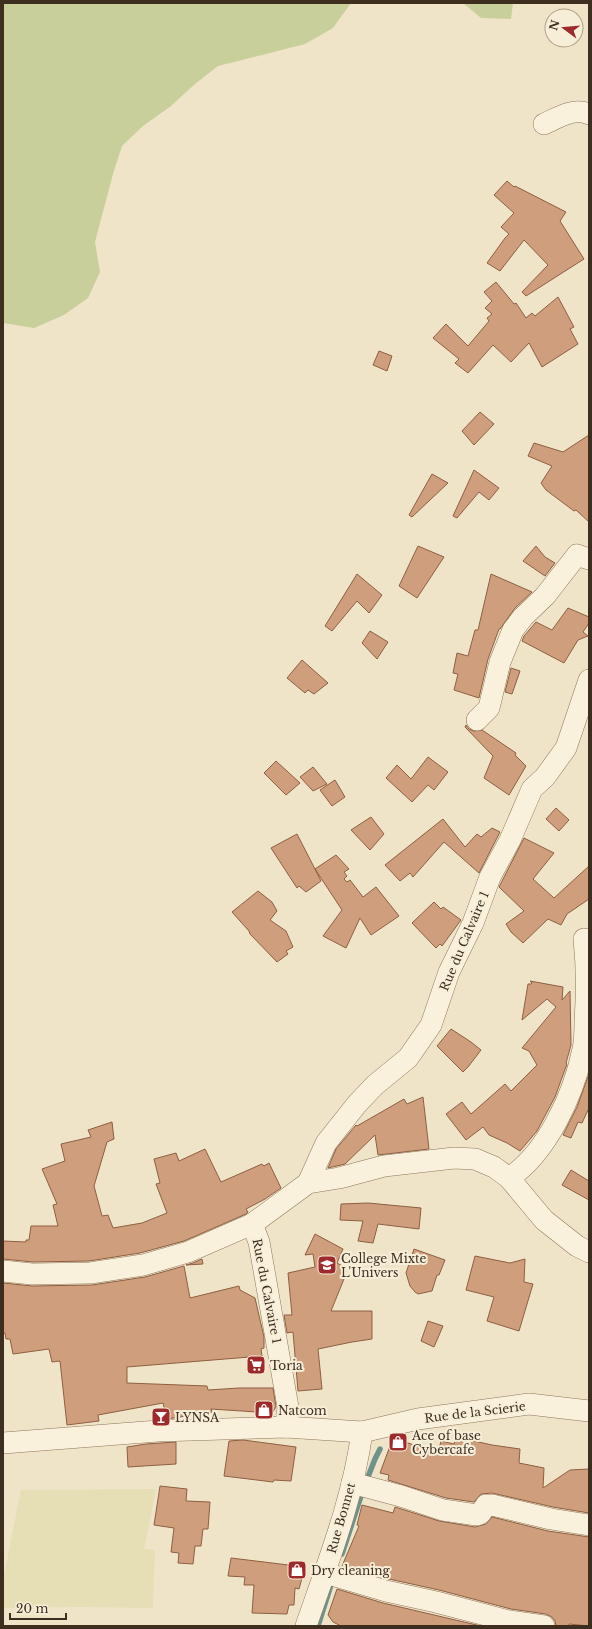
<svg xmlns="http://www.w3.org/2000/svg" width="592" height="1629" viewBox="0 0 592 1629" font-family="'Libre Baskerville',serif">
  <rect width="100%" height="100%" fill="#f0e4c8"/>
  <!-- farmland -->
  <polygon fill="#e6deb5" points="156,1489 144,1549 155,1550 153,1608 81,1607 3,1608 3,1581 21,1490"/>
  <!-- green -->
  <g fill="#c9cf9b">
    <polygon points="3,3 351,3 333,28 305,44 218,66 195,84 171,106 143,126 122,146 113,174 95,242 100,272 88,298 64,315 34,328 3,323"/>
    <polygon points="463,3 513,3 511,19 481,18"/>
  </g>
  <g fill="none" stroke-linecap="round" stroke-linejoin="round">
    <!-- stream -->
    <g stroke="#6f938a" stroke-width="5.5">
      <polyline points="366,1482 375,1459 380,1449"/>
      <polyline points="342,1554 363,1490"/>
      <polyline points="318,1626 331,1585"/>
    </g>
  </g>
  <!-- building -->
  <g fill="#cf9f7d" stroke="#8d5f41">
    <polygon points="507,181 514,187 515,186 566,212 560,221 584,259 526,296 522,292 548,265 524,240 500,271 487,263 505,238 509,234 501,227 514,213 494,195"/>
    <polygon points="496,282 514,304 516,303 526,318 532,313 535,316 558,297 574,327 570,329 578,344 542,367 529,343 511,362 493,345 468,373 455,363 459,359 433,338 446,324 468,346 489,321 487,318 492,314 485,308 492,301 484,292"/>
    <polygon points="379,351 392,356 387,371 373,365"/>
    <polygon points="480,412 494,424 474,445 462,431"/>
    <polygon points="589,435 589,522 576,510 574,511 546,490 541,483 552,466 528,456 534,443 563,452"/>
    <polygon points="474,470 499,488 489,500 479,492 457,518 453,516"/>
    <polygon points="432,474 448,483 412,517 409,515"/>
    <polygon points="418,546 444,557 417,598 399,586"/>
    <polygon points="536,546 545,557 555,563 545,576 523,561"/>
    <polygon points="357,574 382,595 369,613 357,601 332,631 325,626"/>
    <polygon points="491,574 532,592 515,608 500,629 499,629 488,659 479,698 454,690 458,674 453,673 457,653 468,656 475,630 478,630"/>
    <polygon points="568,608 589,617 589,623 583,632 588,636 578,640 564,663 522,641 524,636 536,622 552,630"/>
    <polygon points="370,631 388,642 377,659 362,643"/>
    <polygon points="302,660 328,683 314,694 308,690 305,693 287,678"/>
    <polygon points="511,668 520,671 512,694 505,692"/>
    <polygon points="466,725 469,729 474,731 482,730 516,753 515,755 526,766 509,795 484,778 493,756 465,727"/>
    <polygon points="428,757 448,772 434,790 428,785 412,802 386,778 397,765 411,779"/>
    <polygon points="276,761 300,783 286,795 264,773"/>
    <polygon points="313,767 327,784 313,791 300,777"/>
    <polygon points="335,780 345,797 332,806 320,790"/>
    <polygon points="556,808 569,820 559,831 546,819"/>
    <polygon points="371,817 384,834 370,850 351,830"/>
    <polygon points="443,819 465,847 477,834 481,837 492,828 500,832 479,873 444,842 413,877 410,873 400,881 385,865"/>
    <polygon points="297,834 315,869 336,855 349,869 344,872 347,876 344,879 347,882 350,880 363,897 376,887 399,916 371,935 360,918 346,948 323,936 342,910 315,869 321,881 306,892 299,886 297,888 271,848"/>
    <polygon points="524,838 554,853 533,879 554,898 589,866 589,899 567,914 561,925 548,919 523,943 511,932 506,924 524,911 499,887"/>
    <polygon points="258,891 272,902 277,911 270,920 286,931 293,947 286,951 288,954 277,962 250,934 249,931 232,912"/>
    <polygon points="434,902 441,909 443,907 461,920 442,946 440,944 436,948 412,923"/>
    <polygon points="530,981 563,987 562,1000 570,991 571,1045 566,1063 567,1064 555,1097 537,1131 520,1151 507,1143 489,1135 483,1127 466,1140 446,1114 462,1102 471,1114 505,1084 511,1091 537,1065 529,1051 522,1048 556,1007 547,999 522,1020 528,984 531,984 532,983"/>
    <polygon points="451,1029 471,1042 481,1050 468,1067 463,1072 437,1046"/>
    <polygon points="589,1074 589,1108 582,1123 578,1122 571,1138 563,1135 577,1107"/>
    <polygon points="423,1097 429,1149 378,1155 375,1135 345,1164 328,1168 336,1149 356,1125 357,1126 404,1099 407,1104"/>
    <polygon points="112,1122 114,1139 107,1142 94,1186 102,1216 108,1215 113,1228 142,1223 167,1213 156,1184 160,1183 154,1159 176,1153 179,1161 205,1149 221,1182 262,1164 264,1166 269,1163 281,1188 265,1199 246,1209 248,1212 246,1214 184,1241 140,1253 89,1261 33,1262 3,1259 3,1241 26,1242 26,1240 29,1240 31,1226 58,1226 53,1205 57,1204 42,1169 65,1161 61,1144 91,1137 88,1130"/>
    <polygon points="571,1170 589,1181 589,1200 562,1185"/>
    <polygon points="368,1203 421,1208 419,1229 378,1224 373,1243 358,1241 363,1221 340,1220 341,1204"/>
    <polygon points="315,1234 343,1249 337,1263 344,1267 341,1273 346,1274 331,1311 372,1311 372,1339 352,1342 318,1349 322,1389 298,1391 293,1332 287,1333 284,1315 292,1315 288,1273 315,1267 313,1254 305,1255"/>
    <polygon points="414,1249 445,1260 439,1275 437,1275 432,1291 418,1294 415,1292 410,1286 406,1273"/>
    <polygon points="475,1256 510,1263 525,1259 524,1282 533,1284 519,1331 487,1321 494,1297 466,1290"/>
    <polygon points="202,1259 203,1264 186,1265 193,1263"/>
    <polygon points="184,1266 190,1298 239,1286 240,1290 255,1298 264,1337 264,1348 261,1349 262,1356 127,1367 127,1383 207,1386 208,1390 239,1388 273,1388 276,1407 272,1413 211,1409 212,1412 167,1419 163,1403 98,1415 99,1421 67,1425 60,1361 52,1362 49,1349 13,1354 10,1339 6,1339 5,1333 3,1333 3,1283 32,1286 92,1285 145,1277"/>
    <polygon points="428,1321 443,1326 434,1347 421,1341"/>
    <polygon points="456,1437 492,1445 520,1449 519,1463 544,1468 543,1488 570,1470 589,1469 589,1513 553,1507 492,1493 481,1494 474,1502 446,1498 388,1480 389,1475 380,1473 393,1438 438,1453 441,1441 454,1444"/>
    <polygon points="243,1440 296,1447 291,1481 274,1480 273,1482 224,1476 229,1441"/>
    <polygon points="176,1442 176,1464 128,1467 127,1447 146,1444"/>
    <polygon points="160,1486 187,1489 186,1501 210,1502 208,1529 203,1529 201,1546 195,1546 193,1564 178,1563 179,1553 171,1552 174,1528 154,1525"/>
    <polygon points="362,1505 393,1513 395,1507 439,1521 475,1527 486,1524 492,1517 548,1531 589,1537 589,1626 569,1624 569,1626 556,1626 555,1621 552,1617 546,1614 511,1609 439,1590 389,1579 342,1566 359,1526 357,1525"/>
    <polygon points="231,1558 305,1567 299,1589 295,1588 294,1605 289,1605 287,1614 252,1613 254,1585 244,1585 245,1577 228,1576"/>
    <polygon points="337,1589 383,1603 481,1626 341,1626 333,1622 328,1615"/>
  </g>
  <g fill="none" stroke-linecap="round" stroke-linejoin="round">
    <defs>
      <g id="minor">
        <path d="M544,124C557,118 574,107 589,114"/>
        <polyline points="477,720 489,708 500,662 513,630 523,617 545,596 577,555 589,559"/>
        <path d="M509,1178C548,1152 574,1093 583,1049C585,1040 585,1030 585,1021C587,993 587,967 584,939"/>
        <polyline points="308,1183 326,1143 357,1104 375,1085 408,1058 431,1025 449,972 473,923 490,877 510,840 532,789 545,777 566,748 589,680"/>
        <polyline points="252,1224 259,1242 288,1407 286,1427"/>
        <polyline points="3,1271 32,1274 90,1273 143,1265 188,1252 252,1224 308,1183 339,1178 384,1166 454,1158 475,1159 494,1167 509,1178 544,1220 577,1246 589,1252"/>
        <polyline points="3,1443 158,1431 286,1427 362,1432 418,1419 529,1404 589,1411"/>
        <polyline points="352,1483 401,1496 443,1510 477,1515 481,1513 486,1505 492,1505 551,1519 589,1525"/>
        <polyline points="325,1573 386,1591 436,1602 509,1621 544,1626"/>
        <path d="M306,1626C328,1562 353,1499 362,1432"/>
      </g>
    </defs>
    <!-- minor casing -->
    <use href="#minor" stroke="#8d765c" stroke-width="22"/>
    <!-- minor -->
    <use href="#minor" stroke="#faf1dc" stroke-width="21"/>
  </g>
  <!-- icons -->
  <defs>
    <symbol id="school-square" viewBox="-11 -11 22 22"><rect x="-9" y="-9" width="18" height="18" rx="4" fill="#9e2a2b" stroke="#f7eed8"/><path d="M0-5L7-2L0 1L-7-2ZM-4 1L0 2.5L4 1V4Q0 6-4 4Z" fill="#fff"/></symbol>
    <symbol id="supermarket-square" viewBox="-11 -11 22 22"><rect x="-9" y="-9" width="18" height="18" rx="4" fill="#9e2a2b" stroke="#f7eed8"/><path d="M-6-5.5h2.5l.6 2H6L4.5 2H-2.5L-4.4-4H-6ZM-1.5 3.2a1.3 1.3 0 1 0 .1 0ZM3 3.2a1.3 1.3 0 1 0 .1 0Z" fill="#fff"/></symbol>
    <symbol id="shop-square" viewBox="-11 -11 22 22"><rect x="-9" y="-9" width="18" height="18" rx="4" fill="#9e2a2b" stroke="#f7eed8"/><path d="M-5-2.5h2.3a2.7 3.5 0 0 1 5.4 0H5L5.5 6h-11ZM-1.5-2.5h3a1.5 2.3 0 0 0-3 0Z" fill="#fff"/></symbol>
    <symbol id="bar-square" viewBox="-11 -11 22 22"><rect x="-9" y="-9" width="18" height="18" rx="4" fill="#9e2a2b" stroke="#f7eed8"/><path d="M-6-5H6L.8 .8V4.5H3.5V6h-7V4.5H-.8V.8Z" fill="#fff"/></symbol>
  </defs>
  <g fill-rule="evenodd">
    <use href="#school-square" x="316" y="1254" width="22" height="22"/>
    <use href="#supermarket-square" x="245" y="1354" width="22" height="22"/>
    <use href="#shop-square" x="253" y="1399" width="22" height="22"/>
    <use href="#bar-square" x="150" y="1406" width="22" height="22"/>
    <use href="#shop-square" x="387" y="1431" width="22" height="22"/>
    <use href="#shop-square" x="286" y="1559" width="22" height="22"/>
  </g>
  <g text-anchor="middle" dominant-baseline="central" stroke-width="4" stroke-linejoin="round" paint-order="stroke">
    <!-- street labels -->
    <g font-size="12" fill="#3d2e20" stroke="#f7eed8">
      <text transform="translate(464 941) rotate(-67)">Rue du Calvaire 1</text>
      <text transform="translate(267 1291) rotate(79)">Rue du Calvaire 1</text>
      <text transform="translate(475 1412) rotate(-7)">Rue de la Scierie</text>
      <text transform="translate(341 1518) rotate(-74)">Rue Bonnet</text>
    </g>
    <!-- poi labels -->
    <g font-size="12" fill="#3d2e20" stroke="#f7eed8" text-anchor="start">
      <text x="341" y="1258">College Mixte<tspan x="341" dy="14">L'Univers</tspan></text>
      <text x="270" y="1365">Toria</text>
      <text x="278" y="1410">Natcom</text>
      <text x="175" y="1417">LYNSA</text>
      <text x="412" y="1435">Ace of base<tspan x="412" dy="14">Cybercafe</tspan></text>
      <text x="311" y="1570">Dry cleaning</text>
    </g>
  </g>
  <!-- border -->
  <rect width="592" height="1629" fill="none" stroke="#3d2e20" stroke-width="8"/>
  <!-- north arrow -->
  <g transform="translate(564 28) rotate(286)"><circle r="19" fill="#f7eed8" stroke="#ada18e"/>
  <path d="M0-3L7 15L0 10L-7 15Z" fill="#9e2a2b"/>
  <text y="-6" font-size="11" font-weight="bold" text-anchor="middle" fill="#3d2e20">N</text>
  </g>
  <!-- scale -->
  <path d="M10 1613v6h56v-6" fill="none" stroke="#3d2e20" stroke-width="2"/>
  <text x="16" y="1613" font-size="12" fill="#3d2e20" stroke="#f7eed8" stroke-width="3" paint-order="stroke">20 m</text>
</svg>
